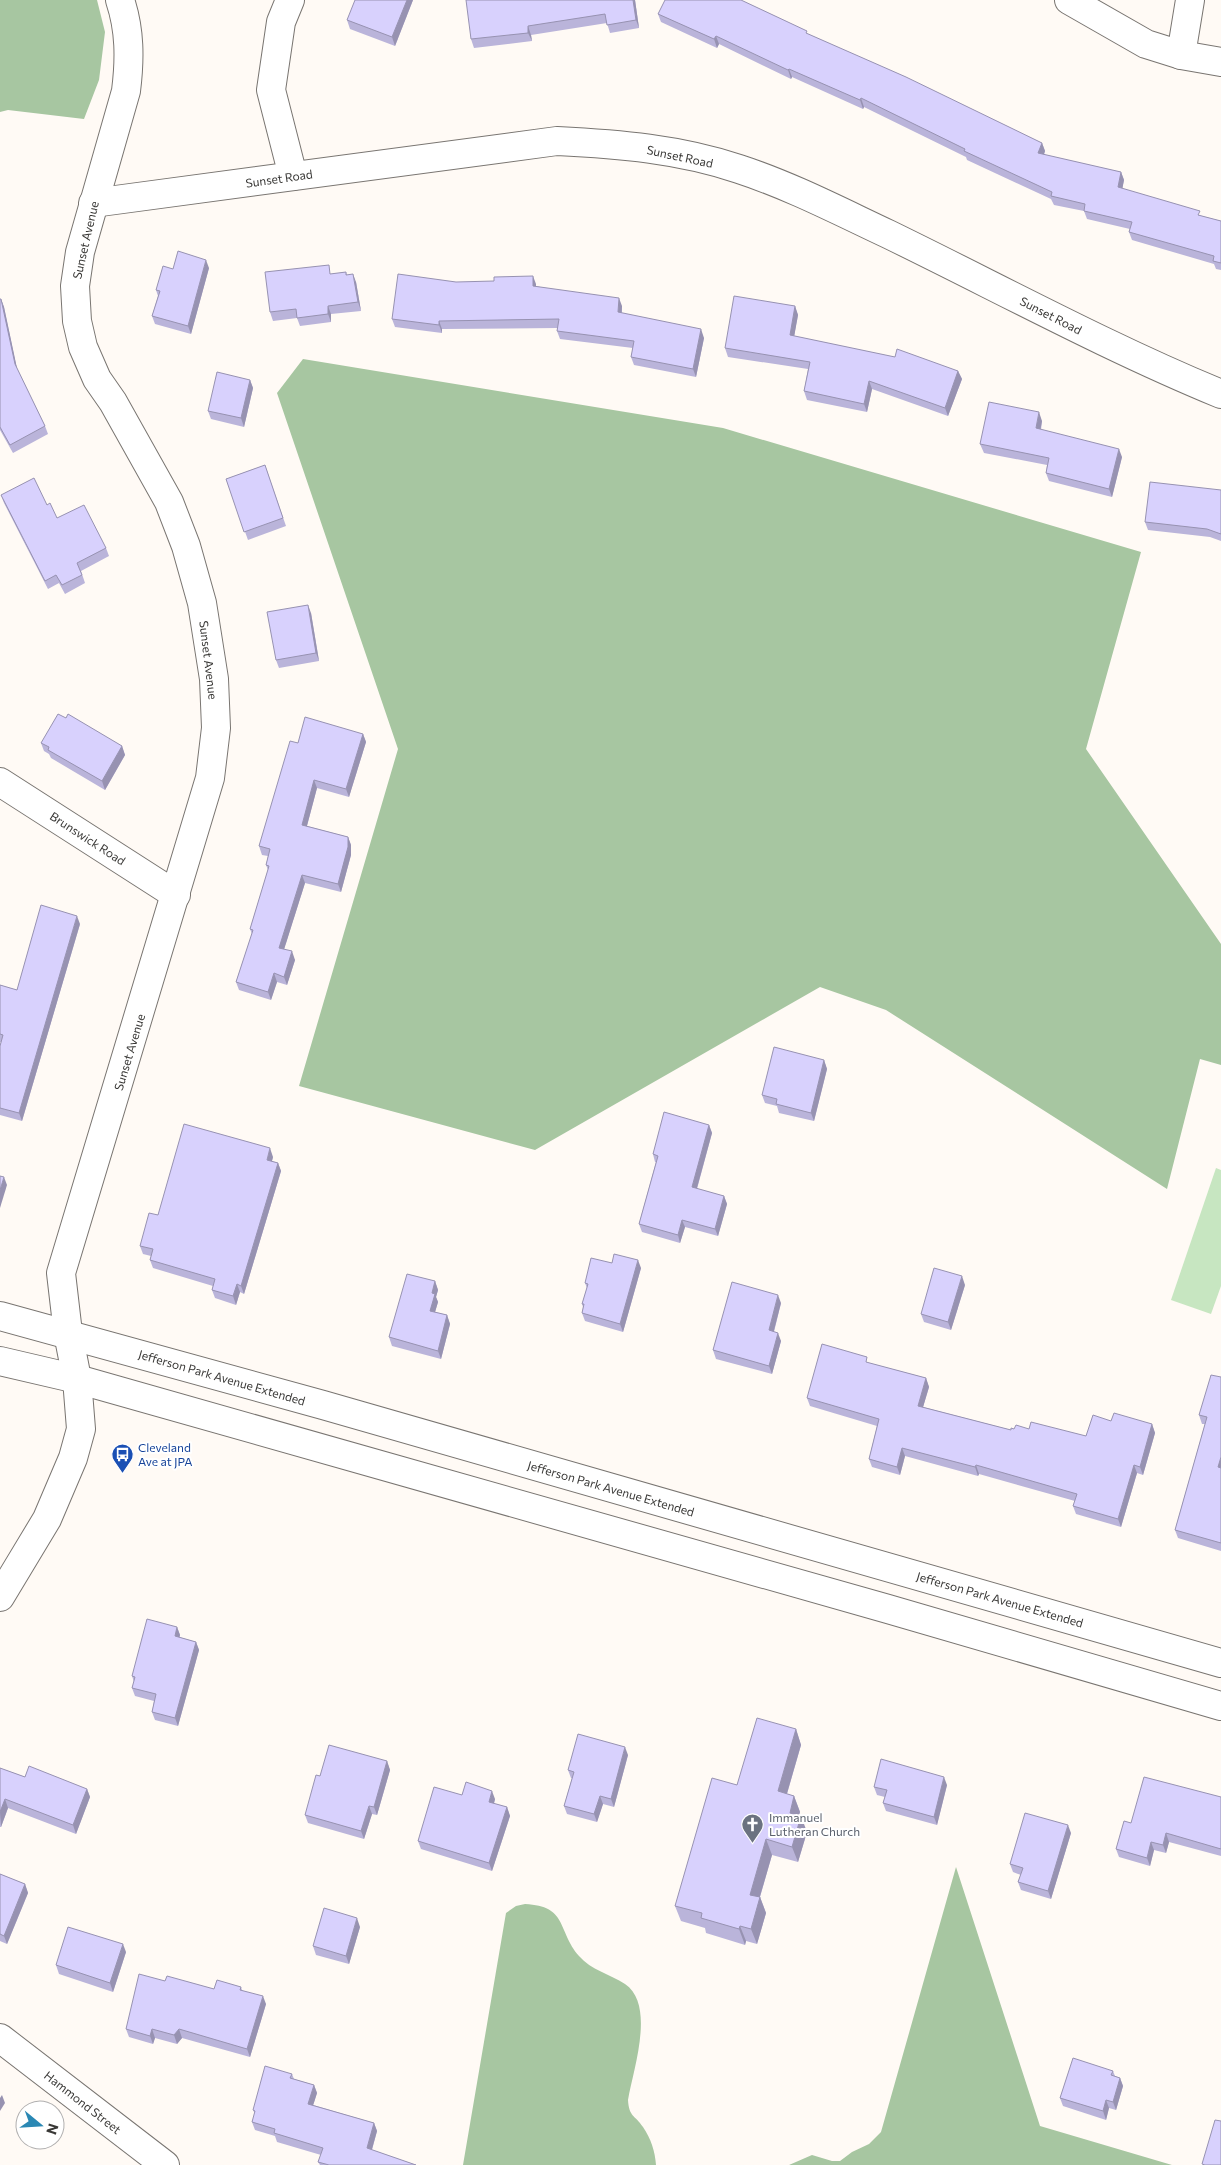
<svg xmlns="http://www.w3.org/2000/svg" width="1221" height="2165" viewBox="0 0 1221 2165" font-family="Commissioner,sans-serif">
  <rect width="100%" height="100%" fill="#fffaf5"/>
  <!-- green -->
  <polygon fill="#c7e6c1" points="1216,1168 1221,1170 1221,1286 1211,1314 1171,1300"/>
  <!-- forest -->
  <g fill="#a7c6a1">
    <polygon points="0,0 97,0 105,32 99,80 84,119 8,110 0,112"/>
    <polygon points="303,359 723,428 1141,552 1086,749 1221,944 1221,1065 1200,1059 1167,1189 886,1010 820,987 535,1150 299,1086 398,749 277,393"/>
    <polygon points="956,1867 1040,2126 1172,2165 789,2165 812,2155 832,2161 840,2161 852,2152 869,2144 881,2132"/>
    <path d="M525,1904C568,1906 557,1930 579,1956C591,1970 610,1974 625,1984C656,2005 633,2070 628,2100C629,2117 635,2115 643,2127C651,2139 655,2151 656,2165H463L506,1913L516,1906Z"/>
  </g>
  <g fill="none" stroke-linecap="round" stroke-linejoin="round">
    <defs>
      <g id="minor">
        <polyline points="290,0 281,22 271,90 293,176"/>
        <polyline points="1069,0 1146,44 1181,55 1221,62"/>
        <polyline points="1181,55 1190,0"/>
        <path d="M93,203L557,141C618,144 680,149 739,169C791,186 839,211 888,234C999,288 1107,347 1221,394"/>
        <polyline points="0,782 176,895"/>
        <polyline points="0,1316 323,1405 1221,1663"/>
        <polyline points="0,1361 77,1379 888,1609 1221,1706"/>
        <path d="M0,1597L47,1519L73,1458L81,1429L77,1379L68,1333L61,1273L210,778L216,728L214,679L202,603L186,546L169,502L113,402L97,379L83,347L77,321L75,286L80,252L126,91C130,59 130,30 120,0"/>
        <polyline points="0,2038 165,2165"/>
      </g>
    </defs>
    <!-- minor casing -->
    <use href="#minor" stroke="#797571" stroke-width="30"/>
    <!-- minor -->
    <use href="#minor" stroke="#fff" stroke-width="28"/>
  </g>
  <!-- wall -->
  <g fill="#bab4da">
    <polygon points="413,0 395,46 350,29 347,20"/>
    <polygon points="635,0 639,28 610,33 607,23 531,35 532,41 474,48 471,39"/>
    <polygon points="658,14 808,34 1042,143 1045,151 1044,155 1121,172 1124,180 1122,189 1202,216 1221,221 1221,270 1216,269 1214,264 1132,240 1129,232 1130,229 1087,219 1084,211 1054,205 1051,199 967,160 966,157 864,107 863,109 792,77 791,79 719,44 717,48 661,22"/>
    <polygon points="209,268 191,334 155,324 152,316 158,296 156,290 173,269"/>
    <polygon points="346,272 347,275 356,282 361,311 331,314 331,322 300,326 297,318 273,321 270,312 332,274"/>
    <polygon points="456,282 536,284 536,286 622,306 622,313 704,338 696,377 634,365 631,357 633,348 560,339 557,331 557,328 442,329 442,333 395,327 392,319"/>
    <polygon points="0,299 1,299 4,307 17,369 45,426 48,434 13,453 0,430"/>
    <polygon points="795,306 798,315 794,336 958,371 962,379 948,416 872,389 867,412 807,400 804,391 808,369 728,357 725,348"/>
    <polygon points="250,380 253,388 244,427 211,419 208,411"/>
    <polygon points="1042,421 1041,430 1122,457 1112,497 1049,481 1046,473 1047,465 984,453 980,444"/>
    <polygon points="265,465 286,526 248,540 226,479"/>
    <polygon points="1221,490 1221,541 1210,537 1148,530 1145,522"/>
    <polygon points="1,495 47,505 57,518 106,548 109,556 81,571 85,583 65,594 59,583 48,589 4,503"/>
    <polygon points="311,613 319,661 279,668 276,660"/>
    <polygon points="66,718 122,746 125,755 105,790 51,758 49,754 44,751 41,743"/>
    <polygon points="363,734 366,742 349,797 317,788 307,826 348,837 351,845 351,855 341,892 305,883 284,949 295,960 287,985 277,982 271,1000 239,990 236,982 252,934 250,929 268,870 266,865 268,856 262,855 259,846 298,743"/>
    <polygon points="80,924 22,1121 0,1115 0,1046 1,1042 0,1042 0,985 17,990"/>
    <polygon points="824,1060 827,1069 814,1121 779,1113 777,1106 765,1103 762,1095"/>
    <polygon points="709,1125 712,1133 697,1189 724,1196 727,1204 718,1236 685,1227 680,1243 642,1232 639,1224 656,1162 655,1162 653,1154"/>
    <polygon points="273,1157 272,1161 278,1163 281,1171 244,1294 240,1292 236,1305 215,1298 212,1290 213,1286 153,1268 150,1260 151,1256 143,1254 140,1246 158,1215"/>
    <polygon points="612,1263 641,1268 623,1332 585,1321 582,1313 583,1307 582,1304 587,1288 585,1283"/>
    <polygon points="435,1281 438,1290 436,1297 438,1302 435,1312 447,1315 450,1324 441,1359 392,1346 389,1337"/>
    <polygon points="965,1285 951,1330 924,1322 921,1314"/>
    <polygon points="781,1303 774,1332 781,1341 772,1374 716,1359 713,1350"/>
    <polygon points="869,1363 926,1378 929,1387 923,1407 1011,1430 1014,1429 1029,1429 1086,1436 1111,1421 1152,1424 1155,1433 1143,1475 1137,1473 1121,1527 1076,1514 1073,1506 1075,1501 979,1474 978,1476 905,1456 900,1475 872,1467 869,1459 877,1426 810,1406 807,1398"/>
    <polygon points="1221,1377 1221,1551 1178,1538 1175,1530 1205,1424 1202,1424 1199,1415"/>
    <polygon points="177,1627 180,1635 179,1637 196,1642 199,1650 178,1726 155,1720 152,1712 154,1701 135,1696 132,1688 134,1682 132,1676"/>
    <polygon points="796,1729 801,1745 787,1794 794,1796 800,1812 799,1815 807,1832 798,1862 772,1855 760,1897 766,1913 757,1944 746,1941 745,1945 706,1933 705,1928 681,1921 675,1906 737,1785"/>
    <polygon points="628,1755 614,1807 603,1804 597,1822 567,1814 564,1806 572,1778 571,1778 568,1770"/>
    <polygon points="387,1761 390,1770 377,1815 372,1814 364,1839 308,1823 305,1815 320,1776"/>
    <polygon points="0,1768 25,1777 87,1789 90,1797 76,1834 8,1808 1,1827 0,1827"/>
    <polygon points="947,1785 937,1825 886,1811 883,1803 885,1797 877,1795 874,1787"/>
    <polygon points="462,1795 495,1799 494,1804 507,1807 510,1816 492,1871 421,1849 418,1841"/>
    <polygon points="1221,1797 1221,1856 1169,1842 1166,1853 1154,1850 1150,1866 1119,1857 1116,1849 1131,1823"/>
    <polygon points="1071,1833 1051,1899 1021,1890 1018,1882 1021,1875 1013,1872 1010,1864"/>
    <polygon points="0,1874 25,1884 28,1893 7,1944 0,1941"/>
    <polygon points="360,1927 349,1964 316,1955 313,1946"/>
    <polygon points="126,1952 113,1992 59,1974 56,1965"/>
    <polygon points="165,1981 214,1989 241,1987 242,1990 266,2004 250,2057 182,2038 177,2044 155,2038 153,2044 129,2037 126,2029"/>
    <polygon points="1113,2071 1115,2076 1120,2078 1123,2086 1116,2110 1109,2108 1106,2120 1063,2106 1060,2098"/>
    <polygon points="292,2074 294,2079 314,2085 317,2093 313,2105 374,2123 377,2131 372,2150 416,2165 320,2165 318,2162 321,2155 277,2142 275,2136 255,2130 252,2122 255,2114 253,2110"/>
  </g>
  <!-- shaded-wall -->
  <g fill="#9792b1">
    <polygon points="407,0 413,0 395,46 392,37"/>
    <polygon points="633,0 635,0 639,28 636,20"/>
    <polygon points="528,26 531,35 532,41 528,33"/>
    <polygon points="716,36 719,44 717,48 714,39"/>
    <polygon points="789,69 792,77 791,79 788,70"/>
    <polygon points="861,98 864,107 863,109 860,100"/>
    <polygon points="1042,143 1045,151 1041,162 1038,153"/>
    <polygon points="1121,172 1124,180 1121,196 1118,187"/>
    <polygon points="206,260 209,268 191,334 188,326"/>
    <polygon points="353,274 356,282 361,311 358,302"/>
    <polygon points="533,276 536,284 536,294 533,286"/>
    <polygon points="619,298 622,306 621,321 618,312"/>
    <polygon points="1,299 4,307 18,373 15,364"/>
    <polygon points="328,306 331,314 331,322 328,314"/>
    <polygon points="795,306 798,315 793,343 790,335"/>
    <polygon points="439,321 442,329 442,333 439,325"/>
    <polygon points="701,329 704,338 696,377 693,369"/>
    <polygon points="958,371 962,379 948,416 945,408"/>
    <polygon points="250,380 253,388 244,427 241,418"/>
    <polygon points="869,381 872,389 867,412 864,404"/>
    <polygon points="1039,412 1042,421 1039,437 1036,428"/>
    <polygon points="1119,449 1122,457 1112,497 1109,489"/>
    <polygon points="308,605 311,613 319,661 316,653"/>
    <polygon points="363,734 366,742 349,797 346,789"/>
    <polygon points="122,746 125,755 105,790 102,781"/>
    <polygon points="314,780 317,788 305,833 302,825"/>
    <polygon points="348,837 351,845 351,855 341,892 338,884"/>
    <polygon points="302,875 305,883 282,956 279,948"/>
    <polygon points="77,916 80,924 22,1121 19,1113"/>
    <polygon points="292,951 295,960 287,985 284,977"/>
    <polygon points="274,973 277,982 271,1000 268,992"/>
    <polygon points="824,1060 827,1069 814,1121 811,1113"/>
    <polygon points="709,1125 712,1133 695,1195 692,1187"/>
    <polygon points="270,1148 273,1157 270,1168 267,1160"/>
    <polygon points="278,1163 281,1171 244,1294 241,1286"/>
    <polygon points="4,1177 7,1185 0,1208 0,1190"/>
    <polygon points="724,1196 727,1204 718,1236 715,1229"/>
    <polygon points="682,1220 685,1227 680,1243 678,1235"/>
    <polygon points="638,1260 641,1268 623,1332 620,1324"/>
    <polygon points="962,1276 965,1285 951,1330 948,1322"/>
    <polygon points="435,1281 438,1290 436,1297 438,1302 433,1319 430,1311 432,1293"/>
    <polygon points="237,1284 240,1292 236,1305 233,1296"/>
    <polygon points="778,1295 781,1303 772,1338 769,1330"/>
    <polygon points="447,1315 450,1324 441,1359 438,1351"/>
    <polygon points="778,1333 781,1341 772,1374 769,1366"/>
    <polygon points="926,1378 929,1387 921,1414 918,1406"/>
    <polygon points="1152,1424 1155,1433 1143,1475 1140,1467"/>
    <polygon points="902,1448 905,1456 900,1475 897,1467"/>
    <polygon points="1221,1457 1221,1475 1218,1467"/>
    <polygon points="976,1465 979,1474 978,1476 975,1467"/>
    <polygon points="1134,1465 1137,1473 1121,1527 1118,1519"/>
    <polygon points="177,1627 180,1635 178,1644 175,1636"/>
    <polygon points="196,1642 199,1650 178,1726 175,1718"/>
    <polygon points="796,1729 801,1745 783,1807 778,1791"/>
    <polygon points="625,1747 628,1755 614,1807 611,1799"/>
    <polygon points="387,1761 390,1770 377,1815 374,1807"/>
    <polygon points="944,1777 947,1785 937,1825 934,1817"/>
    <polygon points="87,1789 90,1797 76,1834 73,1825"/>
    <polygon points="492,1791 495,1799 492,1810 489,1802"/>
    <polygon points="600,1796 603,1804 597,1822 594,1814"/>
    <polygon points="794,1796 800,1812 795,1828 790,1813"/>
    <polygon points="5,1799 8,1808 1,1827 0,1812"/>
    <polygon points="369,1806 372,1814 364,1839 361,1831"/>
    <polygon points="507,1807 510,1816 492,1871 489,1863"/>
    <polygon points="801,1816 807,1832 798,1862 792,1847"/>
    <polygon points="1068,1825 1071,1833 1051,1899 1048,1891"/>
    <polygon points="1166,1833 1169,1842 1166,1853 1163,1845"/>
    <polygon points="766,1839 772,1855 756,1910 750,1895"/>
    <polygon points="1151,1842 1154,1850 1150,1866 1147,1858"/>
    <polygon points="25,1884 28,1893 7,1944 4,1936"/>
    <polygon points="760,1897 766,1913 757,1944 751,1929"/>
    <polygon points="357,1918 360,1927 349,1964 346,1956"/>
    <polygon points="740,1926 746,1941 745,1945 739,1929"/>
    <polygon points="123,1944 126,1952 113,1992 110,1983"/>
    <polygon points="263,1996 266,2004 250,2057 247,2049"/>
    <polygon points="152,2029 155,2038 153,2044 150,2036"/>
    <polygon points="179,2029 182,2038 177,2044 174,2035"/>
    <polygon points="1120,2078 1123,2086 1116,2110 1113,2102"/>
    <polygon points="314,2085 317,2093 311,2112 308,2104"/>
    <polygon points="2,2095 5,2103 0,2111 0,2098"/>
    <polygon points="1106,2100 1109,2108 1106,2120 1103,2111"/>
    <polygon points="374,2123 377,2131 370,2156 367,2148"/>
  </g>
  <!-- building -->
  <g fill="#d8d1fd" stroke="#9792b1">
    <polygon points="355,0 407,0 392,37 347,20"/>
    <polygon points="466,0 633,0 636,20 607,25 605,14 528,26 528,33 471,39"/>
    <polygon points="665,0 741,0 807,31 806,33 906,77 1042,143 1038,153 1121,172 1118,187 1200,211 1198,215 1221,221 1221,263 1213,261 1214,256 1129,232 1132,222 1084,211 1085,204 1051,196 1052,192 964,151 965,149 861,98 860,100 789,69 788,70 716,36 714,39 658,14"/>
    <polygon points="178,251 206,260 188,326 152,316 160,291 156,290 163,266 173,269"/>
    <polygon points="329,265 330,274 346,272 346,275 353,274 358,302 328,306 328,314 297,318 296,309 270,312 265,272"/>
    <polygon points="398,274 456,282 494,281 494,277 533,276 533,286 619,298 618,312 701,329 693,369 631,357 634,341 557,331 559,319 439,321 439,325 392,319"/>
    <polygon points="734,296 795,306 790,335 895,357 897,349 958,371 945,408 869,381 864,404 804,391 810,362 725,348"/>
    <polygon points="0,299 1,299 15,364 45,426 10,445 0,427"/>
    <polygon points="217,372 250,380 241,418 208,411"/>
    <polygon points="989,402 1039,412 1036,428 1119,449 1109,489 1046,473 1049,458 980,444"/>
    <polygon points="265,465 283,518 244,532 226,479"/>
    <polygon points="34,478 47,505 50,503 57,518 84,505 106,548 77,563 82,575 62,585 56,575 45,581 1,495"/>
    <polygon points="1150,482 1221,490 1221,534 1207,529 1145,522"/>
    <polygon points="308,605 316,653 276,660 267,612"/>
    <polygon points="58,714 66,718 68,714 122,746 102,781 48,750 49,747 41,743"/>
    <polygon points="305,717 363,734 346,789 314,780 302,825 348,837 348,847 338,884 302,875 279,948 292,951 284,977 274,973 268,992 236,982 253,930 250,929 269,866 266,865 270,849 259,846 290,741 298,743"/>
    <polygon points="41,905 77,916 19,1113 0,1108 0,1046 3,1035 0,1034 0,985 17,990"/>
    <polygon points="774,1047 824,1060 811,1113 776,1104 777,1099 762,1095"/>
    <polygon points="664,1112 709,1125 692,1187 724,1196 715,1229 682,1220 678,1235 639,1224 658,1156 653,1154"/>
    <polygon points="184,1124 270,1148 267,1160 278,1163 241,1286 237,1284 233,1296 212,1290 215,1279 150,1260 153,1249 140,1246 149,1213 158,1215"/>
    <polygon points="0,1176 4,1177 0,1190"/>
    <polygon points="614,1254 638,1260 620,1324 582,1313 584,1304 582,1304 588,1284 585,1283 591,1258 612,1263"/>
    <polygon points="934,1268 962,1276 948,1322 921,1314"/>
    <polygon points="407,1274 435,1281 432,1293 435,1294 430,1311 447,1315 438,1351 389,1337"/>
    <polygon points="732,1282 778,1295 769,1330 778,1333 769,1366 713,1350"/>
    <polygon points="822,1344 867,1357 866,1362 926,1378 918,1406 1011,1430 1011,1428 1014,1429 1016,1425 1029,1429 1031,1422 1086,1436 1093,1415 1111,1421 1114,1413 1152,1424 1140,1467 1134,1465 1118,1519 1073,1506 1077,1494 976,1465 975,1467 902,1448 897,1467 869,1459 879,1419 807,1398"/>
    <polygon points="1211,1375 1221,1377 1221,1457 1218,1467 1221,1468 1221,1543 1175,1530 1207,1417 1199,1415"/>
    <polygon points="147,1619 177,1627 175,1636 196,1642 175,1718 152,1712 156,1694 132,1688 135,1677 132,1676"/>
    <polygon points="757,1718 796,1729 778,1791 794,1796 790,1813 801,1816 792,1847 766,1839 750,1895 760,1897 751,1929 740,1926 739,1929 701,1918 702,1913 675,1906 712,1778 737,1785"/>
    <polygon points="578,1734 625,1747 611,1799 600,1796 594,1814 564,1806 574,1772 568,1770"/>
    <polygon points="329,1745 387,1761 374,1807 369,1806 361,1831 305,1815 316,1775 320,1776"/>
    <polygon points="881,1759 944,1777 934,1817 883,1803 887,1790 874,1787"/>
    <polygon points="29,1766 87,1789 73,1825 5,1799 0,1812 0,1768 25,1777"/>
    <polygon points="1144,1777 1221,1797 1221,1849 1166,1833 1163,1845 1151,1842 1147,1858 1116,1849 1124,1821 1131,1823"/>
    <polygon points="466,1782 492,1791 489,1802 507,1807 489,1863 418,1841 434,1787 462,1795"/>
    <polygon points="1025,1813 1068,1825 1048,1891 1018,1882 1023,1868 1010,1864"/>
    <polygon points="0,1874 25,1884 4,1936 0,1934"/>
    <polygon points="324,1908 357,1918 346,1956 313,1946"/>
    <polygon points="68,1927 123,1944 110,1983 56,1965"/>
    <polygon points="139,1974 165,1981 167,1976 214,1989 217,1980 241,1987 240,1990 263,1996 247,2049 179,2029 174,2035 152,2029 150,2036 126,2029"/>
    <polygon points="1073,2058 1113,2071 1111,2075 1120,2078 1113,2102 1106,2100 1103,2111 1060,2098"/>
    <polygon points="265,2066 292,2074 290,2078 314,2085 308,2104 374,2123 367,2148 416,2165 329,2165 318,2162 323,2148 274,2133 275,2129 252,2122 255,2111 253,2110"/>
    <polygon points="1215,2120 1221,2121 1221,2165 1205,2165 1202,2164"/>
  </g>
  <!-- icons -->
  <defs>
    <symbol id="bus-pin" viewBox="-11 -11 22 30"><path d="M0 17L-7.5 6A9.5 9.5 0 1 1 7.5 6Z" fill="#1a4fb4" stroke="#fff"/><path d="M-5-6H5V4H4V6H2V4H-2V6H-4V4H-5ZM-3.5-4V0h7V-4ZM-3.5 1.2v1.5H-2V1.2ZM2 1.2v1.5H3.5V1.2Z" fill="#fff"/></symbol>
    <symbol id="church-pin" viewBox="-11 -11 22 30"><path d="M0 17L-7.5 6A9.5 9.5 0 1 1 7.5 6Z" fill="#6b7280" stroke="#fff"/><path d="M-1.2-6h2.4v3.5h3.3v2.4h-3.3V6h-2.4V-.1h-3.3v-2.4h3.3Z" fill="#fff"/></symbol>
  </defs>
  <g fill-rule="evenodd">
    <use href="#bus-pin" x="110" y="1442" width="25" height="34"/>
    <use href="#church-pin" x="740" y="1812" width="25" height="34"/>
  </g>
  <g text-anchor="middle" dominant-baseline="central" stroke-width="4" stroke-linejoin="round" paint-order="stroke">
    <!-- street labels -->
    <g font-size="12" fill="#393836" stroke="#fff">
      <text transform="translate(680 156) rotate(12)">Sunset Road</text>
      <text transform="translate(279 178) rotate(-8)">Sunset Road</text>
      <text transform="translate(85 240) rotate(-77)">Sunset Avenue</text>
      <text transform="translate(1051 315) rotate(27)">Sunset Road</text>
      <text transform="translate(209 660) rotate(83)">Sunset Avenue</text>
      <text transform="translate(88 838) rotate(33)">Brunswick Road</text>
      <text transform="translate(129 1052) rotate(-73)">Sunset Avenue</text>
      <text transform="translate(222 1377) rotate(16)">Jefferson Park Avenue Extended</text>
      <text transform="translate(611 1488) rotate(16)">Jefferson Park Avenue Extended</text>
      <text transform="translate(1000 1599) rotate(16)">Jefferson Park Avenue Extended</text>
      <text transform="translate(83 2102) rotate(38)">Hammond Street</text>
    </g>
    <!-- transit labels -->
    <g font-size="12" fill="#164399" stroke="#fff" text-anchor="start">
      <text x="138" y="1447">Cleveland<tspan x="138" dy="14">Ave at JPA</tspan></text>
    </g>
    <!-- worship labels -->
    <g font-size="12" fill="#5b616d" stroke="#fff" text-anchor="start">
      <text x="769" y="1817">Immanuel<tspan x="769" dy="14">Lutheran Church</tspan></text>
    </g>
  </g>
  <!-- north arrow -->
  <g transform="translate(40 2125) rotate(108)"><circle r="24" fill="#ffffff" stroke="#b0afaf"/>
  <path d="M0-4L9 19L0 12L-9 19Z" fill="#2a88b4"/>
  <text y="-8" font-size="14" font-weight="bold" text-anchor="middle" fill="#393836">N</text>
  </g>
</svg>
